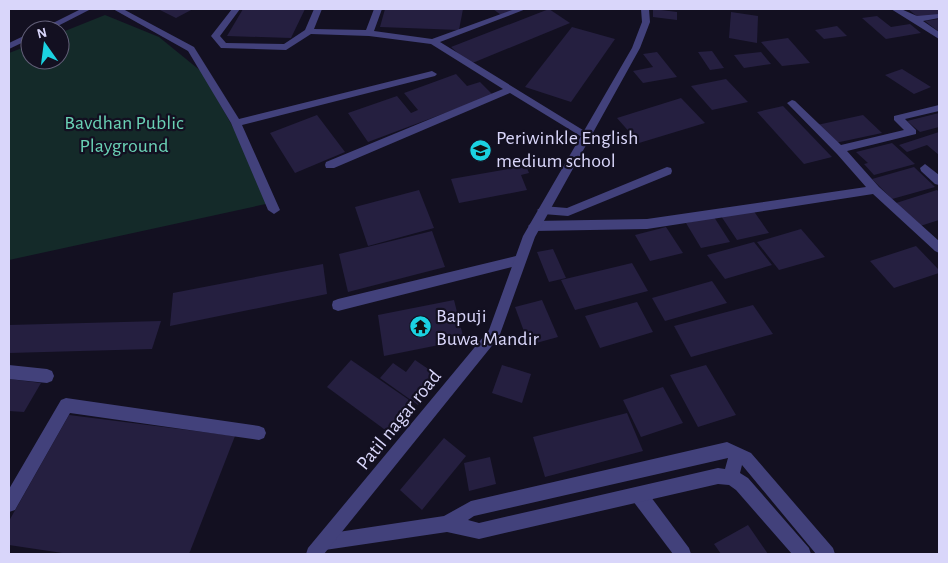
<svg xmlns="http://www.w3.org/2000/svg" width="948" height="563" viewBox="0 0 948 563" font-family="'Alegreya Sans',sans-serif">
  <rect width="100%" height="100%" fill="#131021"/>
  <!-- green -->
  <polygon fill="#142a29" points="105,15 159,37 202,72 275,202 9,260 9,53 30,45 30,60 60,60 60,33"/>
  <!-- building -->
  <g fill="#251f40">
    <polygon points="158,9 193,9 176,18"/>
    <polygon points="243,9 305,9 291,38 227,36"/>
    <polygon points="385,9 463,9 459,30 380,27"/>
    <polygon points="493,9 517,9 501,15"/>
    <polygon points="549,9 570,23 470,64 451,47"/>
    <polygon points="653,9 677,12 677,20 653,17"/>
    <polygon points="908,9 939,9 939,15 919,18"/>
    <polygon points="731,12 758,16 757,43 729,38"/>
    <polygon points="877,16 891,27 910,24 921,33 886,39 862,18"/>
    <polygon points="939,19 939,32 925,21"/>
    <polygon points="837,26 847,36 824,39 815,30"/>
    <polygon points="572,27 615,39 571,102 525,87"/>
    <polygon points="788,38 810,63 782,66 761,42"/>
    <polygon points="712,51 724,68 710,70 698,52"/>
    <polygon points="657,52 677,77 643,83 633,71 653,67 643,54"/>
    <polygon points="761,52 771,64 744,68 734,55"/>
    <polygon points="902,69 931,87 914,94 885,75"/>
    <polygon points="456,74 467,86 480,82 493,95 368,142 348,113 397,96 411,113 418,110 404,93"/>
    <polygon points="726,79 748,102 712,110 691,86"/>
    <polygon points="681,98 705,123 639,143 617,118"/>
    <polygon points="783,106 832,157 804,164 757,112"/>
    <polygon points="939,113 939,127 920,132 907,121"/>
    <polygon points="317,115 345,152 295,173 270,133"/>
    <polygon points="863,115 882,133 835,143 817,125"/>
    <polygon points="939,132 939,155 927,145 907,152 899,145"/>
    <polygon points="892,143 915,164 874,175 864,164 868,163 856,152"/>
    <polygon points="526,166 529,173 521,175 527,190 459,203 451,179"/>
    <polygon points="914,167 935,187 892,199 872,179"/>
    <polygon points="419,190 434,228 368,246 355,207"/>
    <polygon points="937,190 939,192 939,220 917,227 893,204"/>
    <polygon points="753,210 769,233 737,240 721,216"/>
    <polygon points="714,217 730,242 701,248 686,223"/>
    <polygon points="666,227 683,253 650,261 635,235"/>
    <polygon points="801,229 825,257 779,270 757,242"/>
    <polygon points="432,231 445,267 348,292 339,254"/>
    <polygon points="754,242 772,265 725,279 707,255"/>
    <polygon points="916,246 939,270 939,273 894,288 870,261"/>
    <polygon points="553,249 566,278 549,282 537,252"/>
    <polygon points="632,263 648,291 575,310 561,280"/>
    <polygon points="323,264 327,294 170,326 173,293"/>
    <polygon points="712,281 727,303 665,321 652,298"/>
    <polygon points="454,300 464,340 384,356 378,315"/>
    <polygon points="542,300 558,337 529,345 515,307"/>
    <polygon points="637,302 653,332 600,348 585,316"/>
    <polygon points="753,305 773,334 691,357 674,326"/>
    <polygon points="161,321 152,349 9,353 9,325"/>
    <polygon points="351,360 412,402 388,432 327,387"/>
    <polygon points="415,360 440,377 418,405 380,378 393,363 406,372"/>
    <polygon points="502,365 531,374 522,403 492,393"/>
    <polygon points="706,365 736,415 698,427 670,375"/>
    <polygon points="9,379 41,383 24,412 9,411"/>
    <polygon points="663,387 683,423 641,437 623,400"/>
    <polygon points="627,413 643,451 545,477 533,437"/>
    <polygon points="69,415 235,436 189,554 69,554 9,545 9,521"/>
    <polygon points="444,438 466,456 422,510 400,490"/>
    <polygon points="490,457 496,484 469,491 464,463"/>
    <polygon points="748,525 768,554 721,554 714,544"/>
  </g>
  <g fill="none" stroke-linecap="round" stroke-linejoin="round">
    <!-- service -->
    <g fill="#42417b" fill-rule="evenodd">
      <polygon points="232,9 240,9 220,36 226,43 284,44 305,30 314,9 322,9 314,29 366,30 374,9 382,9 374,31 432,39 515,9 526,9 440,42 591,135 586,138 582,137 510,93 334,168 326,168 325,165 326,162 503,89 431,44 369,36 311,34 286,50 221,48 211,36"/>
      <polygon points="520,255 524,256 526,260 524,264 520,265 338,311 333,309 332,305 333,301 338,299"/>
      <polygon points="9,365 47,369 52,371 54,376 52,381 47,383 9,379"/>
      <polygon points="66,398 259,426 264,428 266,433 264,438 259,440 70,413 15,510 9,512 9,489 61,400"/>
      <polygon points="639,487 645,489 689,548 691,554 673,554 633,501 631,495 633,489"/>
    </g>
    <!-- minor -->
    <g fill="#42417b" fill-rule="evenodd">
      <polygon points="113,9 123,9 194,47 239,119 432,71 437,74 435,76 242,125 280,210 274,214 268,210 231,123 188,51"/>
      <polygon points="891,9 901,9 917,16 939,14 939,18 923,21 939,32 939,39"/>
      <polygon points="792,100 795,101 841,145 904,130 894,120 894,116 939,105 939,111 905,119 916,130 916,134 847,151 879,187 939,241 939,253 935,251 873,194 647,229 534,231 528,226 534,221 647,219 866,187 837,154 789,105 787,103"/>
      <polygon points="925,164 939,175 939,185 935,184 921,171 920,168"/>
      <polygon points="667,167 671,168 672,171 671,174 568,216 543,214 537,210 543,206 567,208"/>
      <path d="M727,442L751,453L833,548L835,554H816L742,465L740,473L748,478L809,548L811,554H792L736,490L729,485L718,484L479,539L447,532L325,550L319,548L317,542L319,536L325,534L444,516L471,501ZM728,458L725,469L718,468L479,523L468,520L474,516Z"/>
    </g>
    <!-- tertiary -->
    <g fill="#42417b" fill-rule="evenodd">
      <polygon points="81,9 91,9 50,30 39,30"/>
      <polygon points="641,9 649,9 650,22 640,48 535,237 499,337 324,554 306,554 308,548 489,330 523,236 632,48 642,22"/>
      <polygon points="30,33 30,39 9,49 9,43"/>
    </g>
  </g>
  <!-- icons -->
  <defs>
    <symbol id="school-disc" viewBox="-11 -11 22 22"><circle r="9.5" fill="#1bd2e1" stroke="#131021"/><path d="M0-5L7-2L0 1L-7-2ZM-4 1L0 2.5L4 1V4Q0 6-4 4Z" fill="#111"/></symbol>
    <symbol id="temple-disc" viewBox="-11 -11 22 22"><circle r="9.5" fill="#1bd2e1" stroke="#131021"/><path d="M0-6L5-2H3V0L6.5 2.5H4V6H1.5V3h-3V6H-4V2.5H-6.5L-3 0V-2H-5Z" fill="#111"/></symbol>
  </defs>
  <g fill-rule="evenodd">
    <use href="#school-disc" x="468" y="138" width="25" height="25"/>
    <use href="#temple-disc" x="408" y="314" width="25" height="25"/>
  </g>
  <g text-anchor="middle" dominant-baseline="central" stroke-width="4.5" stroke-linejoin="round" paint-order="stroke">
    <!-- park labels -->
    <g font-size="20" fill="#6ad1b5" stroke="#131021">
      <text x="124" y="123">Bavdhan Public<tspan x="124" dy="23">Playground</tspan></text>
    </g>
    <!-- poi labels -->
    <g font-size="20" fill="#d9d6fa" stroke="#131021" text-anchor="start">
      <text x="496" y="138">Periwinkle English<tspan x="496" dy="23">medium school</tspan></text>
      <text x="436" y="316">Bapuji<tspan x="436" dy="23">Buwa Mandir</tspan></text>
    </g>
    <!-- street labels -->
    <g font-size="20" fill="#d9d6fa" stroke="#131021">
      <text transform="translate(399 420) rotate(-51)">Patil nagar road</text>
    </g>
  </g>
  <!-- border -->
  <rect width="948" height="563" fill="none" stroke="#d9d6fa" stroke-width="20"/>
  <!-- north arrow -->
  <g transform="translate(45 45) rotate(346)"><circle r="24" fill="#131021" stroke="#625f78"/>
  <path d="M0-4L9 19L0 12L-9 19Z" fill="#1bd2e1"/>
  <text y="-8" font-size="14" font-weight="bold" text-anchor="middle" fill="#d9d6fa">N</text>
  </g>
</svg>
